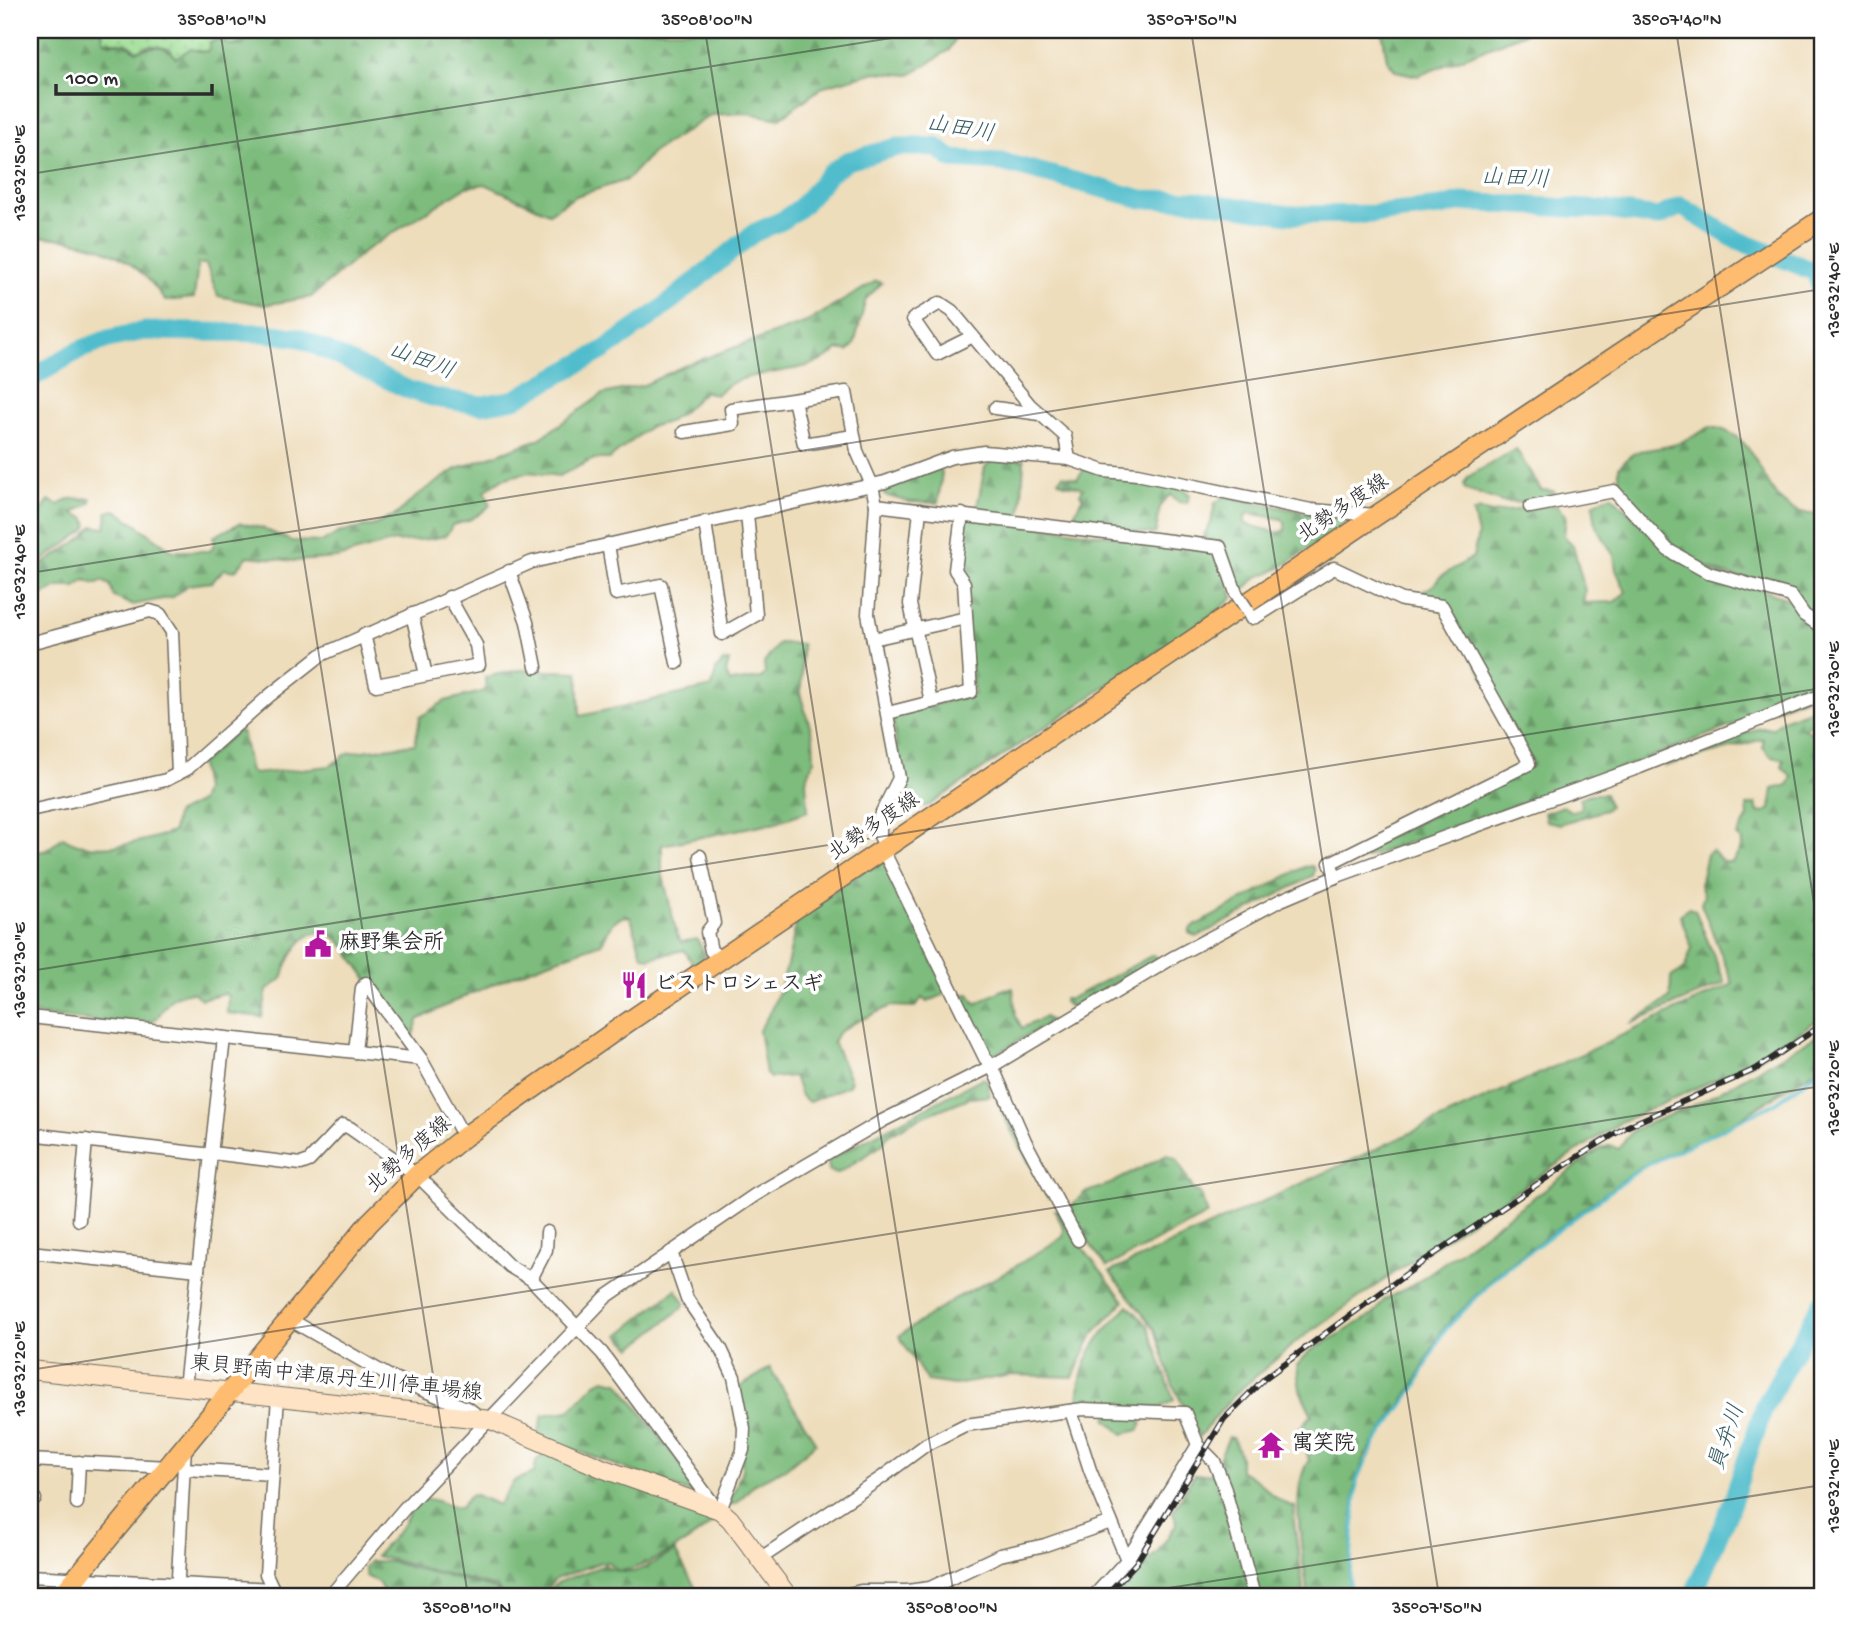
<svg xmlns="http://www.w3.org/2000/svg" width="1852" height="1626" viewBox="0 0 1852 1626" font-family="'Gochi Hand','Klee One',sans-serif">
  <defs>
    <pattern id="grass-dots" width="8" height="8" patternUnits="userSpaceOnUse" patternTransform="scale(1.75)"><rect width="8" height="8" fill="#9cdd93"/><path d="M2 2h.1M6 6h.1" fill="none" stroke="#87be7f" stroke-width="1.8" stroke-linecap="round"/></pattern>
    <pattern id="forest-firs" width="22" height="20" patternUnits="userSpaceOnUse" patternTransform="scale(1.75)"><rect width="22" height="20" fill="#7dbc7d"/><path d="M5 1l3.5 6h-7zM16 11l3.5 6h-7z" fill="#679967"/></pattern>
  </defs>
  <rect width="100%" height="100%" fill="#fff"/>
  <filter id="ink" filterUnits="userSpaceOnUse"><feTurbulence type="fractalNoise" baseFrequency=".0143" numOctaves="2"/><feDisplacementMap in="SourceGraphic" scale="14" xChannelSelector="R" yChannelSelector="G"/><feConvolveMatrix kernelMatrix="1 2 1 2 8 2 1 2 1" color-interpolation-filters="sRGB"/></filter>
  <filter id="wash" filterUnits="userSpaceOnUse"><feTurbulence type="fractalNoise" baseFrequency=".00686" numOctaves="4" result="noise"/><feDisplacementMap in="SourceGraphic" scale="28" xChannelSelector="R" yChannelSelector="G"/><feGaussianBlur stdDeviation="1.57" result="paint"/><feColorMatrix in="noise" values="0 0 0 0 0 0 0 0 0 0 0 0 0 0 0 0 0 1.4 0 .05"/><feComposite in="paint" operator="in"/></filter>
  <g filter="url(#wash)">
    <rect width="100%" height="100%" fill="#edb"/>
    <!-- grass -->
    <path fill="url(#grass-dots)" stroke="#64845f" stroke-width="2" d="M95,30H247L246,41C235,47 230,47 220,40L210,42L209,50L204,52L190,49L176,58L170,49L150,45L136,51L131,45L103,40L102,32Z"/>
    <!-- forest -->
    <g fill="url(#forest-firs)" stroke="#547454" stroke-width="2" fill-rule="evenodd">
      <path d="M37,30H95L102,31L103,40L110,43H126L136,51C154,46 163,42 176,58L190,49L204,52L209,50L210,42L220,40C230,47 235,47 246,41L247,30H960L949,50L910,75L876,72L824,86L779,119L747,113L711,115L652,153L627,180L576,196L549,213L485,184L466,187L366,250L311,297L264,305L218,296L206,264H198L194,298L165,301C133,251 87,239 30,236V36Z"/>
      <polygon points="1382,30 1532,30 1418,76 1396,71 1387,60"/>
      <path d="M876,281L882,283L866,299L854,345L848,351L838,349C807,381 744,363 716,395L705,391L682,413L668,422L649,427L609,459H594L559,476L529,472L502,479L485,491L490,505C480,516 467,522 452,525C451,528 448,533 446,535C443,538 399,543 394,541L337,558L295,561L248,556L235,571L224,569L212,582L188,585L173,597L132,605L114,597L110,585L102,581L95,584L85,580L75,587H59L30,600V573L83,537L93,526L105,528L107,512L116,510L173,551H210L215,543L213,537L240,523L262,528L291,541L323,542L338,533L375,525L396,515L419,494L457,469L539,439L603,394L644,385L688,364L807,322Z"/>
      <path d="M1710,427C1774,434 1752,519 1822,514V612L1810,613C1778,572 1754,586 1714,570C1674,555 1650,524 1623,494L1619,488V467C1637,445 1645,452 1669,446C1683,443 1698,434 1710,427Z"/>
      <polygon points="1516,449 1541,490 1554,491 1552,498 1532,503 1502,502 1465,489 1464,484 1468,477"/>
      <polygon points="994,458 1024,460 1021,512 1017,517 976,512 985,467"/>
      <polygon points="937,467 942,472 938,503 909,502 884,495 884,488"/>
      <path d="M1084,469L1184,489L1190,495L1187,503L1179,502L1171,495C1154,505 1161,518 1155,534L1081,526L1075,512L1083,497L1080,494L1083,489C1075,482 1065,488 1058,480L1063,475L1077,479Z"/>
      <polygon points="1611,495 1678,560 1791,600 1811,626 1814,647 1822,655 1822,691 1637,762 1345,865 1340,861 1533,765 1443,604 1410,598 1433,586 1440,577 1473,557 1478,535 1473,513 1480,510 1492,513 1555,505 1566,516 1564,536 1573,545 1585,591 1583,603 1614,602 1626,592 1616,570 1614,556 1596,526 1593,504"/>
      <path d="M1225,496L1339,519L1344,521V525L1278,569L1257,577L1243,591L1238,590L1226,552L1206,541L1204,535L1211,523L1215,503ZM1249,513L1282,519L1285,523V531L1279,533L1245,524V517Z"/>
      <polygon points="91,498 91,503 72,513 85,518 88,525 84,531 30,569 30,540 42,535 45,528 39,525 30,527 30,515 42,511 49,500 58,505 69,499"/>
      <path d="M965,516L1216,550L1233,597L1219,610L928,806H922C896,792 898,746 893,719L895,715L974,694L959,568Z"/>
      <path d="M779,643L802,644L801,697L813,736L814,760L806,781L808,811L776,822L662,845V872L677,935L681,942L697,939L706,956L693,964L684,950L649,958L642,955L631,918L627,916C608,920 611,928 602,943C538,965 477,988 418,1020L413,1035L406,1034L344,946C315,911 289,950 282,979L267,990L262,1017L227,1013L228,996L224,993L201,999L193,992C170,995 168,1002 157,1018L140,1026L30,1014V900L34,889L30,854L47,850L63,837C91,857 141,842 173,832L176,814L200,802L204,790L200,764L236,732L241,731C247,743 246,758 250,771L254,774L330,766L348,753L415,744L420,717L445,701L482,692L486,690L485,677L519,670L578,672L580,716L712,687L716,670L723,662L729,661L726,673L730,682L761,678L765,674L764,663Z"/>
      <polygon points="1822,705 1822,723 1807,725 1804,729 1822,737 1814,753 1822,759 1822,1017 1754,1062 1621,1122 1417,1257 1296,1342 1234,1395 1199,1437 1172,1383 1155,1330 1110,1272 1733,984 1701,904 1704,896 1700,885 1707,854 1712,850 1723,862 1732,862 1740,851 1742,841 1737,836 1748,817 1747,806 1756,804 1758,812 1764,813 1770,809 1773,789 1788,785 1792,777 1782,767 1784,759 1771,757 1763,747 1763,739 1665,766 1668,761 1760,728 1773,728 1782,720"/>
      <polygon points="1590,794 1605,794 1609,806 1605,810 1560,824 1546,821 1544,813 1563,806 1572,812 1581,809 1580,798"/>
      <path d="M882,858L946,988L945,994L927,1002L922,998L915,1007L891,1006L854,1023L838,1033L833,1042L851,1081L848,1086L809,1102L801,1096L794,1076L770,1078L766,1074L759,1030C782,998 790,955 797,918Z"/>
      <polygon points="1312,866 1315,869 1313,876 1197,937 1189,933 1191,928 1304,867"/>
      <polygon points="1688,908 1695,910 1725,983 1630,1024 1670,998 1671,977 1684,969 1692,948 1680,915"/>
      <polygon points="1153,955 1157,957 1156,960 1070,1007 1064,1002 1064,999 1070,999"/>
      <polygon points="1013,988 1016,1017 1022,1028 1045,1017 1051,1022 997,1053 988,1053 961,1000 962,995 969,994 976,1004 1004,989"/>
      <path d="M1822,1033V1066L1730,1125L1639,1168L1498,1273L1442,1330L1413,1387L1365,1456L1355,1487L1348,1596H1308C1304,1560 1288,1489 1309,1460L1300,1428L1312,1415L1300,1390L1297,1365L1309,1352L1374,1314L1384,1300L1416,1283L1600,1149L1611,1145L1618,1149L1633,1130L1701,1102Z"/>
      <polygon points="982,1078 987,1080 990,1096 969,1098 919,1118 887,1136 882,1145 840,1172 835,1174 829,1170 828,1160"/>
      <polygon points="1001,1095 1049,1199 1004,1117 997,1098"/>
      <polygon points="1167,1155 1177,1159 1194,1191 1199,1192 1208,1214 1107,1267 1074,1223 1069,1209 1084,1193 1110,1184"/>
      <polygon points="1055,1210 1059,1210 1075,1238 1124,1301 1093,1334 1073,1377 1011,1375 955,1385 927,1381 899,1336 954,1299 1001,1275 1063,1237 1064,1229"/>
      <polygon points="676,1289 685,1303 681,1309 632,1348 619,1335"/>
      <path d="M1128,1305L1148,1326L1174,1400L1160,1408L1078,1406C1079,1357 1096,1340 1128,1305Z"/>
      <polygon points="770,1368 816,1443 785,1469 754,1484 737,1503 729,1505 742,1470 740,1387"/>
      <polygon points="604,1379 618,1382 707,1499 538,1436 543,1415 569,1411 596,1383"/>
      <polygon points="1109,1414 1140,1416 1142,1423 1139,1430 1123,1434 1106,1419"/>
      <path d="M1229,1437L1233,1438L1240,1456V1471C1265,1480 1269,1500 1295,1507L1294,1522L1304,1596H1256L1219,1459Z"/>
      <path d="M545,1453L714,1514L715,1520C698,1537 642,1571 618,1571L608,1562H601L555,1579L549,1587L550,1596H502L497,1587L376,1556C384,1546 394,1537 402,1526C410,1516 410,1500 427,1499C439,1499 448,1508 460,1508L469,1496L476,1495L498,1505L514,1481L534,1473L536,1461Z"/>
      <polygon points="1214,1473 1252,1596 1116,1596 1132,1573 1158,1552 1177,1523 1173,1512 1194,1475"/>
      <path d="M675,1551L695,1587L696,1596H554L552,1588L559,1582L605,1565C631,1583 650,1564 675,1551Z"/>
      <polygon points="371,1561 391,1562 492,1588 497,1590 499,1596 386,1596 378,1582 366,1576 364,1568"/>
    </g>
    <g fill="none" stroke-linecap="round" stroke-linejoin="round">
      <!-- stream -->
      <polyline stroke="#51bdcc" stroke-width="3.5" points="1348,1596 1357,1480 1376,1442 1415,1388 1443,1332 1498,1275 1640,1169 1774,1104 1822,1069"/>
      <!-- river -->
      <g stroke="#51bdcc" stroke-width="19">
        <polyline points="30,379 77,351 108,339 144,331 266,333 300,338 409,390 435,398 482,405 515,399 604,350 655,314 754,233 783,220 801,207 829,174 847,161 897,147 936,147 952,159 1002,162 1142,199 1193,200 1289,215 1374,214 1441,207 1461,202 1607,210 1658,217 1681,206 1733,238 1815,272 1822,291"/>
        <polyline points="1693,1596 1730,1508 1765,1405 1822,1302"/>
      </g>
    </g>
  </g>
  <g filter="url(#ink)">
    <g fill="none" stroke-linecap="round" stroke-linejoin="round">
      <defs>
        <g id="minor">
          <polyline points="973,336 937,354 913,319 940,303 952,311 1030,405 1065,436 1069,459"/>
          <polyline points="794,400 804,444 853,436"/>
          <polyline points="995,408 1040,414"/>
          <polyline points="684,432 733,424 731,409 846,392 857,451 872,485 876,505 1220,547 1236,593"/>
          <polyline points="876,505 868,614 899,778 880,816 880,836 886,848"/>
          <polyline points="1530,507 1614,491 1668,550 1709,573 1791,596 1804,615 1822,627"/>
          <polyline points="920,510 910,604 931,702"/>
          <polyline points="705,522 722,634 756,615 747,513"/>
          <polyline points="608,544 616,594 661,585 677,663"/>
          <polyline points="509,571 527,622 536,667"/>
          <polyline points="1248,611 1251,618 1256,617 1334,568 1402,600 1442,606 1528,760 1529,764 1330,863 1336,877"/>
          <polyline points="412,614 426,675"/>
          <polyline points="364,634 376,685 479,665 476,645 449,597"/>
          <polyline points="873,639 966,618"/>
          <polyline points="30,643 150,611 160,614 172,632 178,774"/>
          <polyline points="888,713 971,692 964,583 955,570 962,514"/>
          <polyline points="30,810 166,780 187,769 269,696 321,655 532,562 885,482 952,457 984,452 1069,459 1104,471 1137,474 1311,510 1376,515"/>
          <polyline points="883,850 985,1058 992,1066 1025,1141 1078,1240"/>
          <polyline points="700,856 714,923 707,932 711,951 722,958"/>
          <polyline points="30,1017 421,1059 464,1137"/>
          <polyline points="355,1052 362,988 366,983 421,1059"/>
          <polyline points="30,1134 212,1155"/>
          <polyline points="212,1153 301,1164 309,1161 343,1125 350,1128 417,1175 509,1266 531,1279"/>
          <polyline points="79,1220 86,1140"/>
          <polyline points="547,1232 546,1250 531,1279 602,1353 717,1509"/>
          <polyline points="30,1252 198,1270"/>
          <polyline points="671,1252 687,1299 721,1349 734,1377 740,1407 744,1428 743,1450 720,1510"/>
          <polyline points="289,1319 389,1376 469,1409 481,1418"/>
          <polyline points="185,1387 224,1038"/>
          <polyline points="1071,1411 1090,1470 1127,1560"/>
          <polyline points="30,1460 169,1467"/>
          <polyline points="184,1469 272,1474"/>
          <polyline points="30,1499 35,1499"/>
          <polyline points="77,1503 79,1462"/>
          <polyline points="761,1558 881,1478 927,1444 965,1425 1083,1409 1185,1413 1198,1445 1214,1461 1224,1486 1254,1596"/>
          <polyline points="30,1576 273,1589 282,1596"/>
          <polyline points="273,1589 266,1574 278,1397"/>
          <polyline points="177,1596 185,1446"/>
          <polyline points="330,1596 404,1509 606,1297 755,1195 882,1121 992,1066 1174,957 1281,900 1340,875 1640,767 1822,695"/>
          <polyline points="841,1596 861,1591 907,1591 930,1588 1000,1555 1045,1545 1111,1522"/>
          <polyline points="1094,1596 1127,1560 1198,1445"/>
        </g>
        <polyline id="secondary" points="30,1370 491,1420 604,1469 720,1510 730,1519 788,1596"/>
        <polyline id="primary" points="61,1596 369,1223 417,1175 464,1137 628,1022 1377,515 1822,219"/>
      </defs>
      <!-- minor casing -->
      <use href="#minor" stroke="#6f695d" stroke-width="15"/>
      <!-- secondary casing -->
      <use href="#secondary" stroke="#6f695d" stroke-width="20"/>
      <!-- primary casing -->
      <use href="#primary" stroke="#6f695d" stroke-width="22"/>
      <!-- minor -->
      <use href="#minor" stroke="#fff" stroke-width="12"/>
      <!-- secondary -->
      <use href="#secondary" stroke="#fee4c5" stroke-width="18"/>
      <!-- primary -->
      <use href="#primary" stroke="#fdbc6f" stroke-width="19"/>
      <defs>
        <polyline id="rail" points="1105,1596 1136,1563 1224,1419 1265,1378 1424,1261 1582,1154 1626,1127 1756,1069 1822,1025"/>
      </defs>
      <!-- rail casing -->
      <use href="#rail" stroke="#2b2b2b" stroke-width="6"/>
      <!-- rail -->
      <use href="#rail" stroke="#fff" stroke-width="3.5" stroke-dasharray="10" stroke-linecap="butt"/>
      <defs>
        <polyline id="minor-bridge" points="1236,593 1248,611"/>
      </defs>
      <!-- minor-bridge casing -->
      <use href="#minor-bridge" stroke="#6f695d" stroke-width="15" stroke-linecap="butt"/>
      <!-- minor-bridge -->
      <use href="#minor-bridge" stroke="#fff" stroke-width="12"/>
    </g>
  </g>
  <!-- ticks -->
  <path fill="none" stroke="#2b2b2b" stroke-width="2" stroke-opacity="0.45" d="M220,30L468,1596M705,30L954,1596M1191,30L1439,1596M1676,30L1822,954M30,174L942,30M30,573L1822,289M30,971L1822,688M30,1370L1822,1086M1118,1596L1822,1485"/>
  <!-- icons -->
  <defs>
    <symbol id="civic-bare" viewBox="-9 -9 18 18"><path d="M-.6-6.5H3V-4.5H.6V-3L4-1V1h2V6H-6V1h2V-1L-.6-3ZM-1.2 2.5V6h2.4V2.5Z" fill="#b5179e" stroke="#fff" stroke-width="2.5" paint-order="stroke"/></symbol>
    <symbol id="restaurant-bare" viewBox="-9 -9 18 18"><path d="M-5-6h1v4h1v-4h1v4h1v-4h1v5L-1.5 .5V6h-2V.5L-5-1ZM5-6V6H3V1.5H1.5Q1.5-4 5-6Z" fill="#b5179e" stroke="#fff" stroke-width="2.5" paint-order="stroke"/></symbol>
    <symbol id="temple-bare" viewBox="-9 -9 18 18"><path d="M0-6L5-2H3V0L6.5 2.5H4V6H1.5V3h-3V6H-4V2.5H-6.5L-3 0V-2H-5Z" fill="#b5179e" stroke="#fff" stroke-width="2.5" paint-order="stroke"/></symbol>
  </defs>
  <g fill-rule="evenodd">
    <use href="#civic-bare" x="299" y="925" width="38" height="38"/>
    <use href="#restaurant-bare" x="615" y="966" width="38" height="38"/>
    <use href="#temple-bare" x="1252" y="1426" width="38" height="38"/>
  </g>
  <g text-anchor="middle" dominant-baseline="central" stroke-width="7" stroke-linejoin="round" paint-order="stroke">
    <!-- street labels -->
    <g font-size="21" fill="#2b2b2b" stroke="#fff">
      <text transform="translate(1344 510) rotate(-34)">北勢多度線</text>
      <text transform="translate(875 828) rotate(-34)">北勢多度線</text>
      <text transform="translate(410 1156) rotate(-41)">北勢多度線</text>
      <text transform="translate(336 1380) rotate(6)">東貝野南中津原丹生川停車場線</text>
    </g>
    <!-- poi labels -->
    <g font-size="21" font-weight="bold" fill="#2b2b2b" stroke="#fff" text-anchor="start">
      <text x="339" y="944">麻野集会所</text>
      <text x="655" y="985">ビストロシェスギ</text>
      <text x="1292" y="1445">寓笑院</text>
    </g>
    <!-- water labels -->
    <g font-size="23" font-style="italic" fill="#385e63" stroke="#fff">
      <text transform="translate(960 130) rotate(10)">山田川</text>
      <text transform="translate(1515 180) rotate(3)">山田川</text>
      <text transform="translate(421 362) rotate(21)">山田川</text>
      <text transform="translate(1728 1438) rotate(-71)">員弁川</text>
    </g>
  </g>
  <!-- margin -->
  <rect width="1852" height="1626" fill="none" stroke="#fff" stroke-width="77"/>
  <!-- scale -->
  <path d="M56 84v10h156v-10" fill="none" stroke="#2b2b2b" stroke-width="3.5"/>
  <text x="66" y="84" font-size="21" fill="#2b2b2b" stroke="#ffffff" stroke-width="5" paint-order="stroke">100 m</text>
  <rect x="38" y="38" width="1776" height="1550" fill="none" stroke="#2b2b2b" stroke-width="2.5"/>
  <g font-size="18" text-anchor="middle" fill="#2b2b2b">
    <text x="222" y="25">35°08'10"N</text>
    <text x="707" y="25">35°08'00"N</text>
    <text x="1192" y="25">35°07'50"N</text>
    <text x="1677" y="25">35°07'40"N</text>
    <text transform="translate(19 173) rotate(-90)" y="6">136°32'50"E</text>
    <text transform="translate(1833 290) rotate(-90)" y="6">136°32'40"E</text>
    <text transform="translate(19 572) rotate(-90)" y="6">136°32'40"E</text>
    <text transform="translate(1833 689) rotate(-90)" y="6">136°32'30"E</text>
    <text transform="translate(19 970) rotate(-90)" y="6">136°32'30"E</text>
    <text transform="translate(1833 1088) rotate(-90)" y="6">136°32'20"E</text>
    <text transform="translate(19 1369) rotate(-90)" y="6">136°32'20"E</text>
    <text transform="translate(1833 1486) rotate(-90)" y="6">136°32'10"E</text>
    <text x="467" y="1613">35°08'10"N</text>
    <text x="952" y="1613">35°08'00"N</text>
    <text x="1437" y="1613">35°07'50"N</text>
  </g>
</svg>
